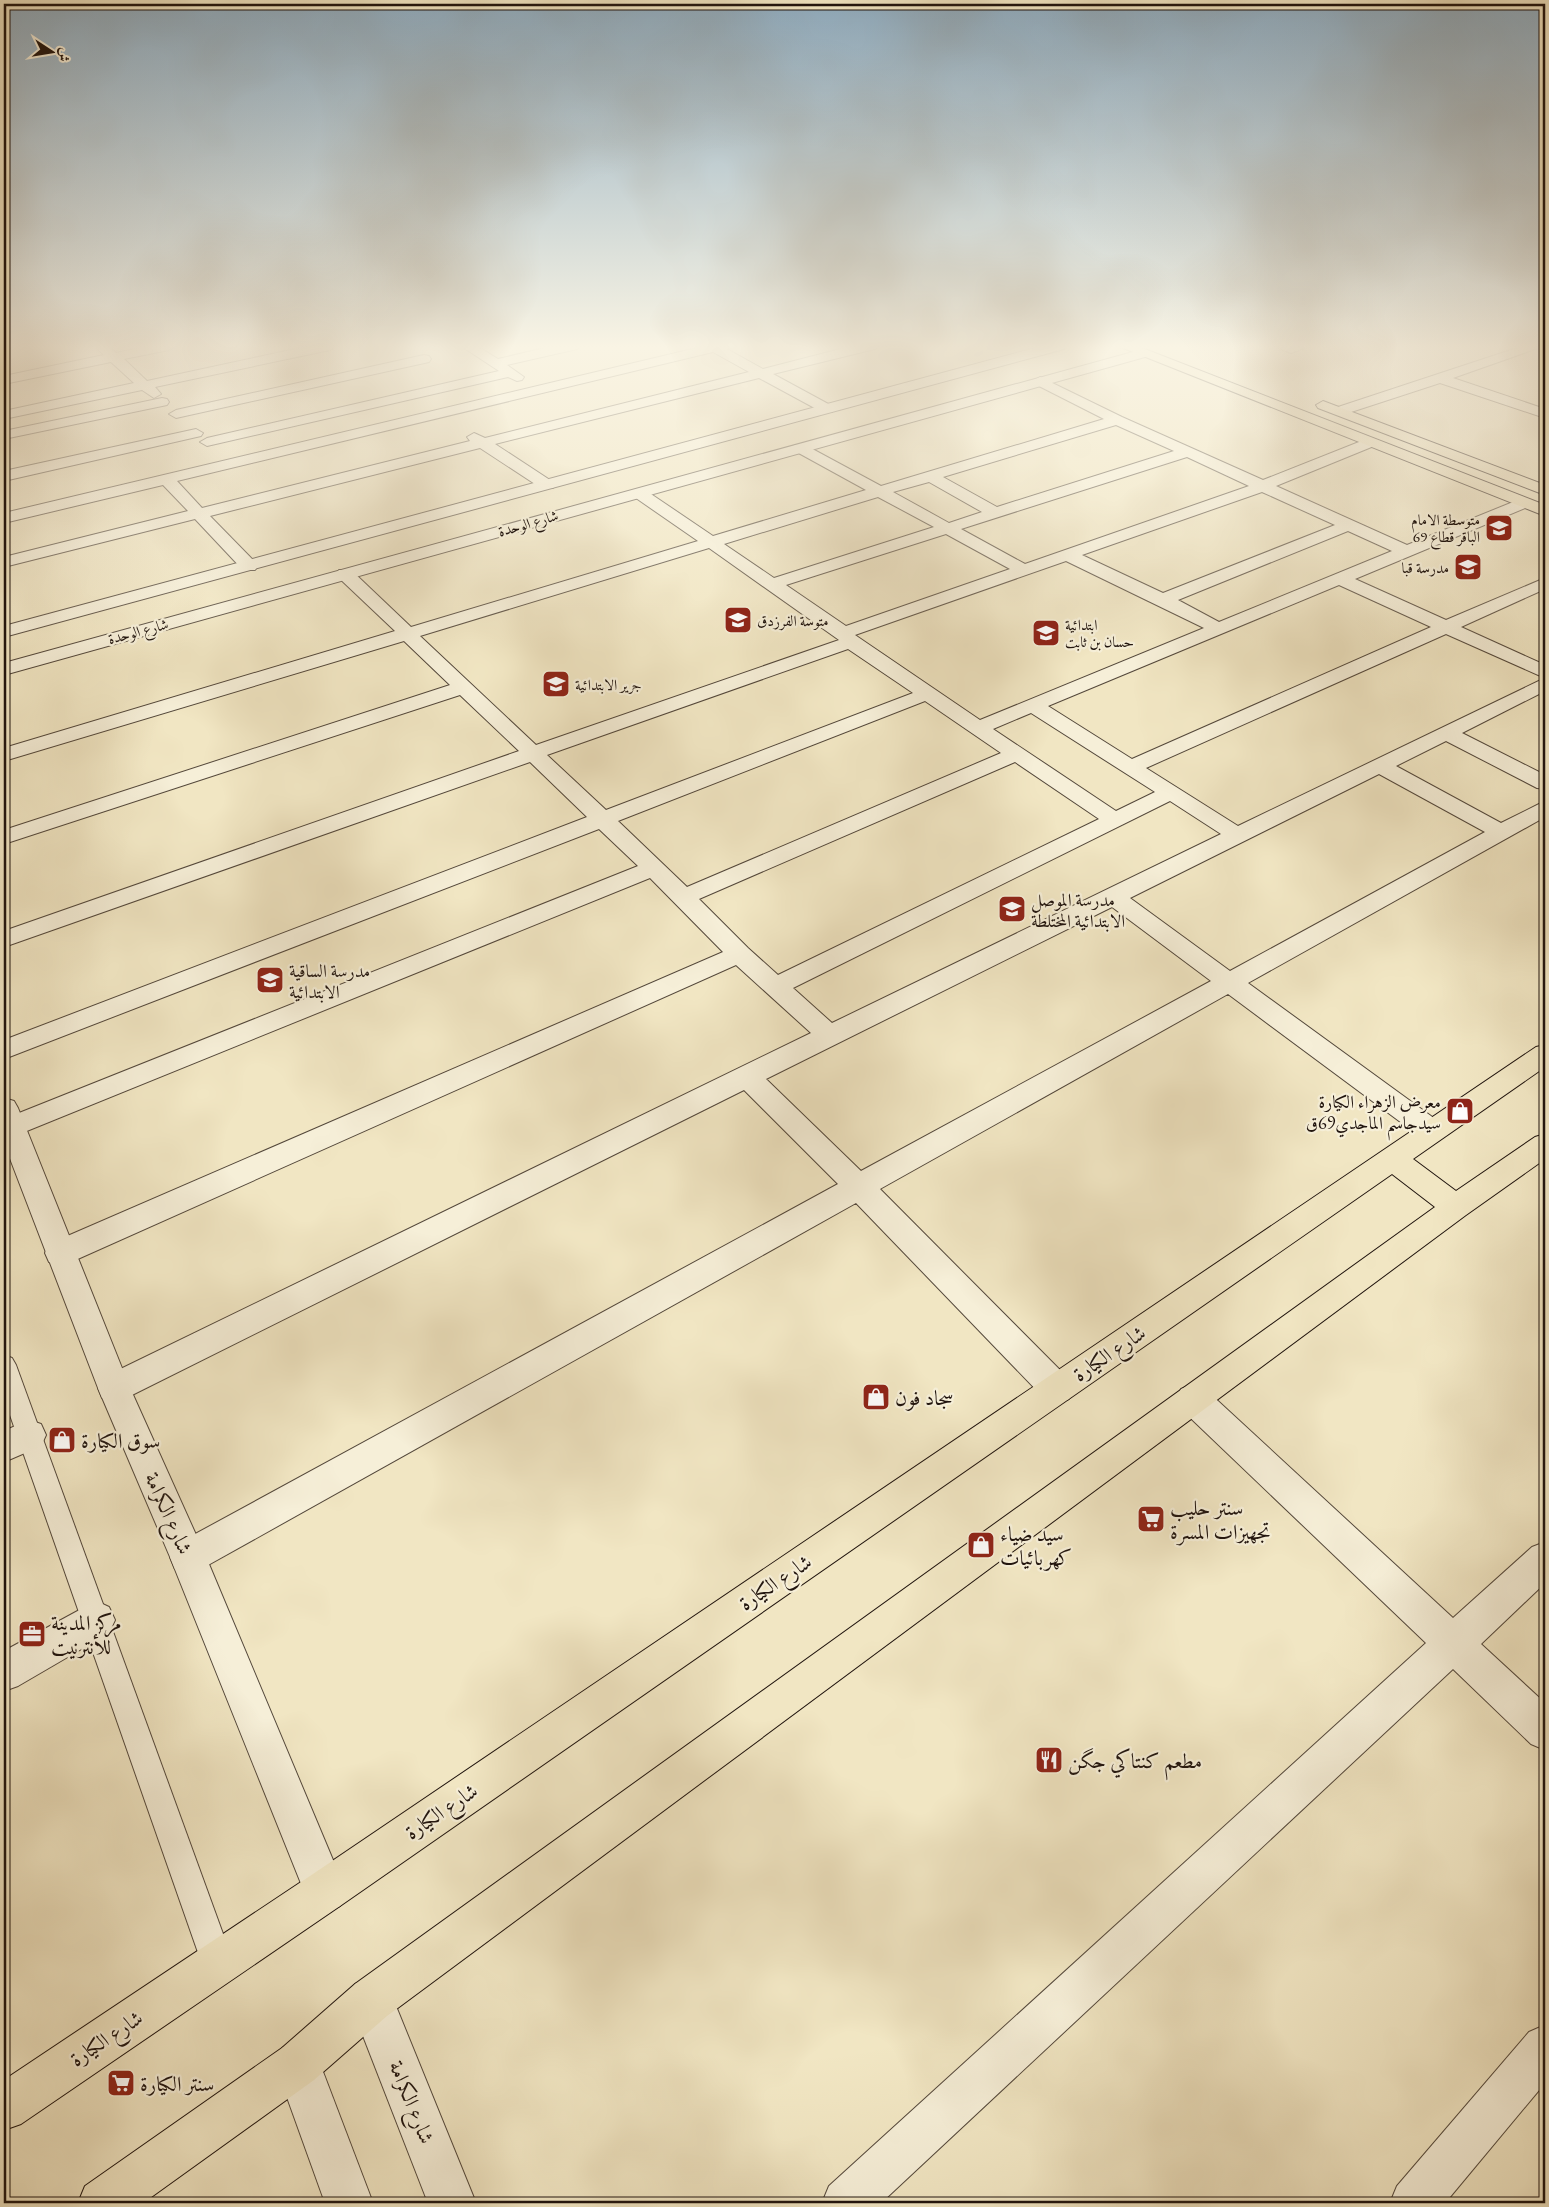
<svg xmlns="http://www.w3.org/2000/svg" width="1549" height="2207" viewBox="0 0 1549 2207" font-family="'EB Garamond',Amiri,serif">
  <rect width="100%" height="100%" fill="#f1e6c3"/>
  <filter id="stains"><feTurbulence type="fractalNoise" baseFrequency=".004" numOctaves="4"/><feColorMatrix values="0 0 0 0 .2 0 0 0 0 .09 0 0 0 0 .02 0 0 0 .5 -.17"/></filter>
  <radialGradient id="worn" r=".72"><stop offset=".6" stop-color="#630" stop-opacity="0"/><stop offset="1" stop-color="#630" stop-opacity=".3"/></radialGradient>
  <g fill="none" stroke-linecap="round" stroke-linejoin="round">
    <defs>
      <polygon id="pedestrian" points="4,1355 12,1358 16,1365 234,1964 229,1975 218,1980 207,1975 202,1964 4,1398"/>
      <g id="minor">
        <polygon points="4,346 11,346 4,351"/>
        <polygon points="95,346 109,346 116,353 148,346 175,346 169,350 124,359 147,381 309,346 336,346 330,350 155,387 161,394 154,398 142,390 4,419 4,411 134,383 111,362 4,384 4,376 104,355"/>
        <polygon points="461,346 477,346 498,359 553,346 578,346 577,349 507,365 524,377 522,380 517,381 508,377 207,446 200,442 207,438 499,371"/>
        <path d="M705,346H729L727,349L763,369L852,346H876L875,349L773,374L832,406L834,409L832,412H822L759,378L495,444L553,482L555,485L553,488H541L480,448L210,516L255,562L258,566L255,570H243L195,519L4,567V557L188,511L163,485L4,523V513ZM713,352L749,372L485,438L474,433L467,437L470,441L202,508L177,481Z"/>
        <polygon points="1273,346 1310,346 1291,353"/>
        <polygon points="1523,346 1544,346 1453,378 1545,409 1545,418 1440,383 1345,414 1340,415 1333,411 1335,408"/>
        <polygon points="424,355 429,356 431,359 429,362 176,418 169,414 176,410"/>
        <path d="M1040,377L1122,417L1263,480L1364,440H1374L1376,443L1374,446L1276,486L1407,545L1518,500H1530L1532,503L1530,506L1355,579L1446,620L1545,578V589L1461,627L1545,665V678L1446,634L1146,768L1238,826L1545,678V691L1462,733L1545,775V789L1537,788L1446,741L1396,766L1501,823L1545,801V817L1248,983L1442,1124L1446,1131L1442,1138L1432,1141L1422,1138L1228,994L880,1189L1069,1379L1073,1389L1069,1399L1057,1403L1045,1399L856,1203L201,1569L188,1574L175,1569L170,1557L175,1545L838,1184L744,1090L126,1398L114,1402L102,1398L98,1388L102,1378L811,1033L736,965L71,1262L60,1265L49,1262L45,1253L49,1244L723,952L650,878L12,1137L4,1135V1119L638,866L599,829L4,1059V1040L587,817L530,762L4,947V931L519,751L460,695L4,844V830L450,685L404,641L4,761V748L395,631L339,578L336,574L339,570H351L411,627L698,541L633,496L631,493L633,490H645L713,536L866,490L795,451L793,448L795,445H805L881,486L1104,419L1035,384L1033,381ZM1116,425L1174,451L997,507L943,477ZM1187,457L1249,486L1025,564L961,529ZM929,482L982,512L949,523L893,492ZM1262,492L1335,525L1163,593L1082,555ZM878,497L934,527L774,578L724,544ZM1348,531L1392,551L1219,622L1178,600ZM946,534L1010,569L846,626L786,585ZM709,548L839,640L536,745L420,636ZM1066,561L1204,628L980,720L855,635ZM1339,585L1431,627L1132,759L1048,706ZM848,649L913,693L606,810L547,755ZM925,701L1001,753L687,887L618,821ZM1031,713L1155,792L1116,811L993,729ZM1015,762L1099,819L778,975L748,948L699,899ZM1379,774L1485,832L1230,971L1130,898ZM1170,801L1221,834L832,1023L793,988ZM1112,907L1211,981L861,1171L766,1079Z"/>
        <polygon points="162,398 167,399 169,402 167,405 4,439 4,431"/>
        <polygon points="196,429 203,433 201,436 4,481 4,471"/>
        <polygon points="1193,1384 1205,1389 1453,1618 1532,1547 1545,1542 1545,1583 1481,1644 1545,1703 1545,1750 1531,1744 1453,1669 881,2203 822,2203 829,2186 1426,1643 1181,1409 1176,1399 1181,1389"/>
        <polygon points="29,1420 41,1424 46,1435 41,1446 4,1462 4,1431"/>
        <polygon points="96,1601 109,1607 115,1620 109,1633 18,1686 4,1691 4,1651"/>
        <polygon points="1545,2025 1545,2083 1445,2203 1390,2203 1397,2186 1529,2032"/>
      </g>
      <g id="tertiary">
        <polygon points="1042,346 1065,346 1064,349 4,637 4,626"/>
        <polygon points="1140,350 1145,351 1147,354 1145,357 4,675 4,663"/>
        <polygon points="4,1098 14,1101 18,1108 130,1388 206,1557 346,1891 340,1906 325,1912 310,1906 170,1557 98,1388 4,1143"/>
        <polygon points="371,1978 387,1984 476,2203 428,2203 349,2000 355,1984"/>
        <polygon points="298,2041 314,2048 373,2203 325,2203 275,2064 282,2048"/>
      </g>
      <g id="primary">
        <polygon points="1118,346 1137,346 1545,505 1545,516"/>
        <polygon points="1323,401 1545,485 1545,495 1318,408 1316,405"/>
        <polygon points="1545,1045 1545,1067 1413,1159 1456,1191 1535,1137 1545,1134 1545,1159 1466,1215 387,2016 314,2080 143,2203 78,2203 85,2186 282,2048 355,1984 1435,1207 1392,1174 340,1906 21,2124 4,2130 4,2080 310,1876 1536,1047"/>
      </g>
    </defs>
    <!-- pedestrian casing -->
    <use href="#pedestrian" stroke="#54483b" stroke-width="2"/>
    <!-- minor casing -->
    <use href="#minor" stroke="#54483b" stroke-width="2"/>
    <!-- tertiary casing -->
    <use href="#tertiary" stroke="#54483b" stroke-width="2"/>
    <!-- primary casing -->
    <use href="#primary" stroke="#20140e" stroke-width="2"/>
    <!-- pedestrian -->
    <use href="#pedestrian" fill="#f6efd8" fill-rule="evenodd"/>
    <!-- minor -->
    <use href="#minor" fill="#f6efd8" fill-rule="evenodd"/>
    <!-- tertiary -->
    <use href="#tertiary" fill="#f6efd8" fill-rule="evenodd"/>
    <!-- primary -->
    <use href="#primary" fill="#f1e6c3" fill-rule="evenodd"/>
  </g>
  <!-- sky -->
  <linearGradient id="sky" x2="0" y2="1"><stop stop-color="#8facc0"/><stop offset="0.53" stop-color="#f9f4e4"/><stop offset="1" stop-color="#f9f4e4" stop-opacity="0"/></linearGradient>
  <rect width="1549" height="655" fill="url(#sky)"/>
  <!-- icons -->
  <defs>
    <symbol id="school-square" viewBox="-11 -11 22 22"><rect x="-9" y="-9" width="18" height="18" rx="4" fill="#8f2418" stroke="#f6efd8"/><path d="M0-5L7-2L0 1L-7-2ZM-4 1L0 2.5L4 1V4Q0 6-4 4Z" fill="#fff"/></symbol>
    <symbol id="shop-square" viewBox="-11 -11 22 22"><rect x="-9" y="-9" width="18" height="18" rx="4" fill="#8f2418" stroke="#f6efd8"/><path d="M-5-2.5h2.3a2.7 3.5 0 0 1 5.4 0H5L5.5 6h-11ZM-1.5-2.5h3a1.5 2.3 0 0 0-3 0Z" fill="#fff"/></symbol>
    <symbol id="supermarket-square" viewBox="-11 -11 22 22"><rect x="-9" y="-9" width="18" height="18" rx="4" fill="#8f2418" stroke="#f6efd8"/><path d="M-6-5.5h2.5l.6 2H6L4.5 2H-2.5L-4.4-4H-6ZM-1.5 3.2a1.3 1.3 0 1 0 .1 0ZM3 3.2a1.3 1.3 0 1 0 .1 0Z" fill="#fff"/></symbol>
    <symbol id="office-square" viewBox="-11 -11 22 22"><rect x="-9" y="-9" width="18" height="18" rx="4" fill="#8f2418" stroke="#f6efd8"/><path d="M-6-3h4V-5.5h4V-3h4V5H-6ZM-1-4.5V-3h2v-1.5ZM-6 0V1H6V0Z" fill="#fff"/></symbol>
    <symbol id="restaurant-square" viewBox="-11 -11 22 22"><rect x="-9" y="-9" width="18" height="18" rx="4" fill="#8f2418" stroke="#f6efd8"/><path d="M-5-6h1v4h1v-4h1v4h1v-4h1v5L-1.5 .5V6h-2V.5L-5-1ZM5-6V6H3V1.5H1.5Q1.5-4 5-6Z" fill="#fff"/></symbol>
  </defs>
  <g fill-rule="evenodd">
    <use href="#school-square" x="1483" y="512" width="32" height="32"/>
    <use href="#school-square" x="1452" y="551" width="32" height="32"/>
    <use href="#school-square" x="722" y="604" width="32" height="32"/>
    <use href="#school-square" x="1030" y="617" width="32" height="32"/>
    <use href="#school-square" x="540" y="668" width="32" height="32"/>
    <use href="#school-square" x="996" y="893" width="32" height="32"/>
    <use href="#school-square" x="254" y="964" width="32" height="32"/>
    <use href="#shop-square" x="1444" y="1095" width="32" height="32"/>
    <use href="#shop-square" x="860" y="1381" width="32" height="32"/>
    <use href="#shop-square" x="46" y="1424" width="32" height="32"/>
    <use href="#supermarket-square" x="1135" y="1503" width="32" height="32"/>
    <use href="#shop-square" x="965" y="1529" width="32" height="32"/>
    <use href="#office-square" x="16" y="1618" width="32" height="32"/>
    <use href="#restaurant-square" x="1033" y="1744" width="32" height="32"/>
    <use href="#supermarket-square" x="105" y="2067" width="32" height="32"/>
  </g>
  <g text-anchor="middle" dominant-baseline="central" stroke-width="4.5" stroke-linejoin="round" paint-order="stroke">
    <!-- far-poi labels -->
    <g font-size="15" fill="#20140e" stroke="#f6efd8" text-anchor="start">
      <text x="1480" y="519" text-anchor="end">متوسطة الامام<tspan x="1480" dy="17">الباقر قطاع 69</tspan></text>
      <text x="1449" y="567" text-anchor="end">مدرسة قبا</text>
      <text x="757" y="620">متوسة الفرزدق</text>
      <text x="1065" y="624">ابتدائية<tspan x="1065" dy="17">حسان بن ثابت</tspan></text>
      <text x="575" y="684">جرير الابتدائية</text>
    </g>
    <!-- far-street labels -->
    <g font-size="15" fill="#20140e" stroke="#f6efd8">
      <text transform="translate(528 523) rotate(-16)">شارع الوحدة</text>
      <text transform="translate(138 631) rotate(-15)">شارع الوحدة</text>
    </g>
    <!-- poi labels -->
    <g font-size="18" fill="#20140e" stroke="#f6efd8" text-anchor="start">
      <text x="1031" y="899">مدرسة الموصل<tspan x="1031" dy="21">الابتدائية المختلطة</tspan></text>
      <text x="289" y="970">مدرسة الساقية<tspan x="289" dy="21">الابتدائية</tspan></text>
      <text x="1441" y="1101" text-anchor="end">معرض الزهراء الكيارة<tspan x="1441" dy="21">سيدجاسم الماجدي69ق</tspan></text>
    </g>
    <!-- near-street labels -->
    <g font-size="21" fill="#20140e" stroke="#f6efd8">
      <text transform="translate(1109 1353) rotate(-34)">شارع الكيارة</text>
      <text transform="translate(169 1513) rotate(66)">شارع الكرامة</text>
      <text transform="translate(775 1582) rotate(-34)">شارع الكيارة</text>
      <text transform="translate(441 1811) rotate(-34)">شارع الكيارة</text>
      <text transform="translate(106 2038) rotate(-34)">شارع الكيارة</text>
      <text transform="translate(412 2102) rotate(68)">شارع الكرامة</text>
    </g>
    <!-- near-poi labels -->
    <g font-size="21" fill="#20140e" stroke="#f6efd8" text-anchor="start">
      <text x="895" y="1397">سجاد فون</text>
      <text x="81" y="1440">سوق الكيارة</text>
      <text x="1170" y="1507">سنتر حليب<tspan x="1170" dy="24">تجهيزات المسرة</tspan></text>
      <text x="1000" y="1533">سيد ضياء<tspan x="1000" dy="24">كهربائيات</tspan></text>
      <text x="51" y="1622">مركز المدينة<tspan x="51" dy="24">للأنترنيت</tspan></text>
      <text x="1068" y="1760">مطعم كنتاكي جگن</text>
      <text x="140" y="2083">سنتر الكيارة</text>
    </g>
  </g>
  <!-- margin -->
  <rect width="1549" height="2207" fill="none" stroke="#f1e6c3" stroke-width="20"/>
  <rect x="5" y="5" width="1539" height="2197" fill="none" stroke="#20140e" stroke-width="2.5"/>
  <rect x="10" y="10" width="1529" height="2187" fill="none" stroke="#20140e"/>
  <!-- north arrow -->
  <g transform="translate(52 52) rotate(102)" stroke="#f6efd8" stroke-width="4" paint-order="stroke">
  <path d="M0-4L9 19L0 12L-9 19Z" fill="#20140e"/>
  <text y="-8" font-size="14" font-weight="bold" text-anchor="middle" fill="#20140e">ش</text>
  </g>
  <rect width="100%" height="100%" filter="url(#stains)"/>
  <rect width="100%" height="100%" fill="url(#worn)"/>
</svg>
